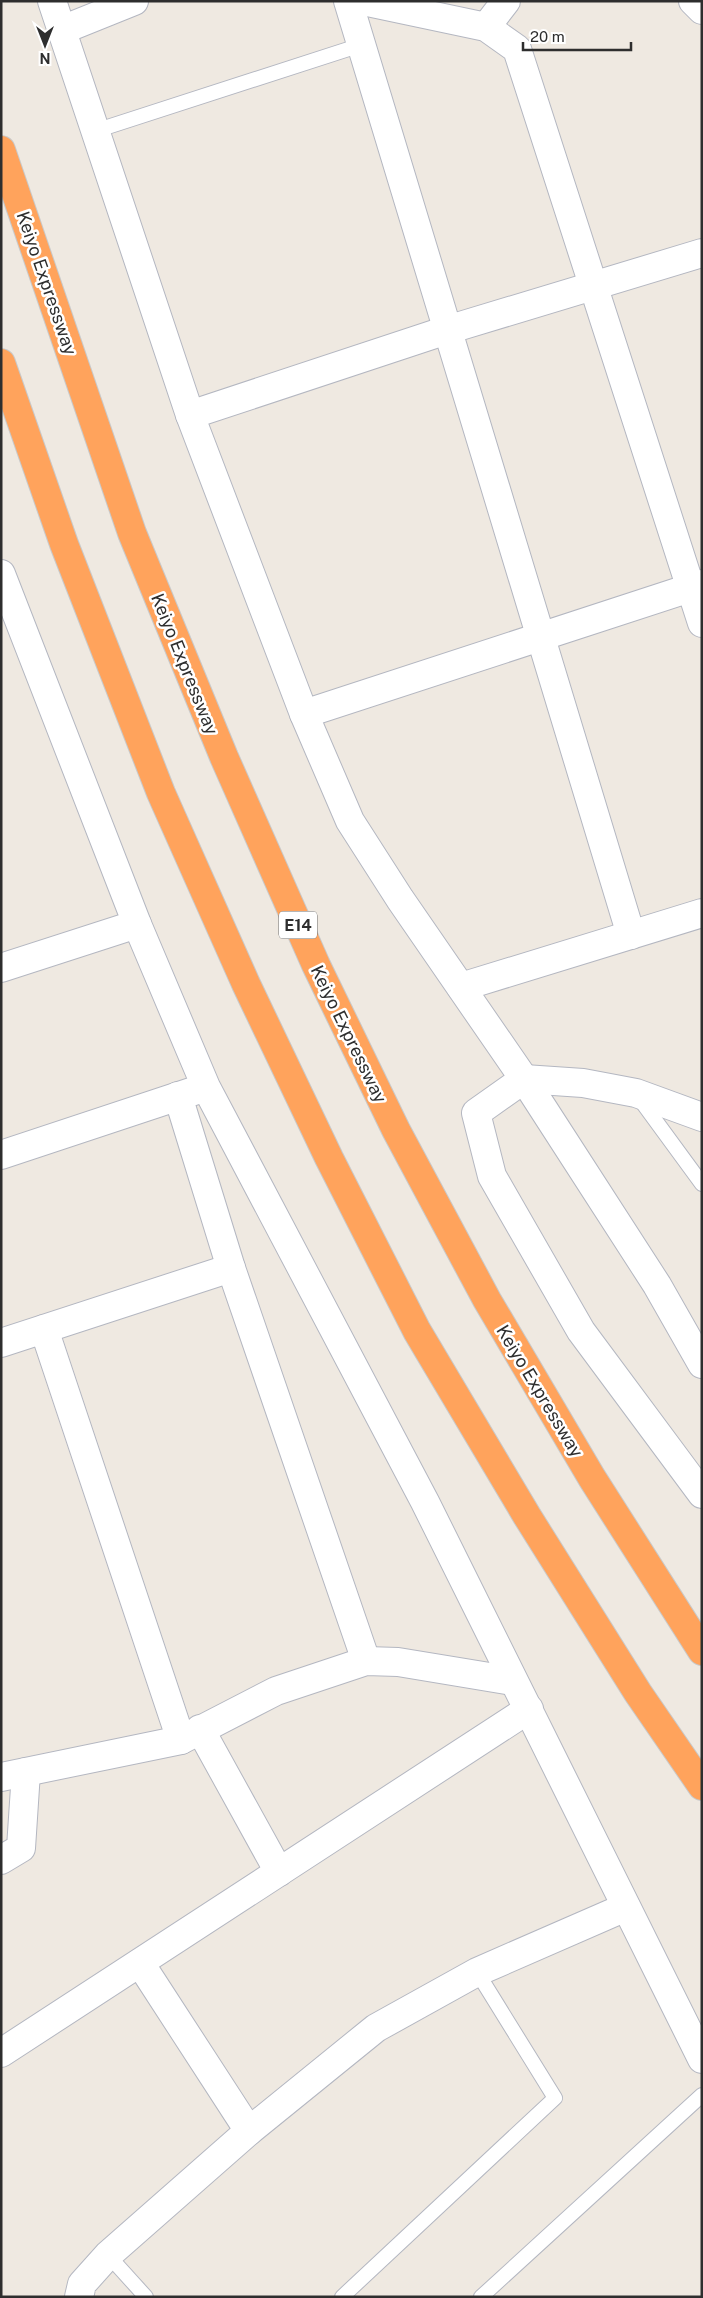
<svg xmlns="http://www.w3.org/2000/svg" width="703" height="2298" viewBox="0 0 703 2298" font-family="'Public Sans',sans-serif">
  <rect width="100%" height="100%" fill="#efe9e1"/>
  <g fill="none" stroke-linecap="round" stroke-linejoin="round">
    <defs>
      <g id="service">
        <polyline points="95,131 361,45"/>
        <polyline points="639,1098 702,1184"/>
        <polyline points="108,2255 146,2297"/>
        <polyline points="342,2297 555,2098 477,1972"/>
        <polyline points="481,2297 702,2095"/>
      </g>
      <g id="minor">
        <polyline points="348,1 631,935"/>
        <polyline points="363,1 486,27 517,49 702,623"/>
        <polyline points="693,1 702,10"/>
        <polyline points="486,27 506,1"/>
        <polyline points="62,30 134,1"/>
        <polyline points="190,415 447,330 702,253"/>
        <polyline points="304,714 702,584"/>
        <polyline points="1,968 137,924"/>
        <polyline points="461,987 702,913"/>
        <polyline points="178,1096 231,1268 366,1661"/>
        <polyline points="702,1117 636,1093 583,1083 524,1079 476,1113 492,1176 581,1331 702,1494"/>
        <polyline points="1,1155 194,1091"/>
        <polyline points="44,1329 181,1740"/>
        <polyline points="1,1343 231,1268"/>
        <polyline points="200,1729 279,1872"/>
        <polyline points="1,1777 181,1740 276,1691 366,1661 398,1662 513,1681"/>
        <polyline points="1,1860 21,1848 26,1772"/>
        <polyline points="140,1963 249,2131"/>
        <polyline points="1,2053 529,1709"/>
        <polyline points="79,2297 82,2284 108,2255 249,2131 376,2028 477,1972 626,1907"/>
      </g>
      <g id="tertiary">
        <polyline points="52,1 190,415 304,714 350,821 400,899 524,1079 657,1285 702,1364"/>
        <polyline points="1,574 137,924 206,1087 425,1502 702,2059"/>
      </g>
      <g id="motorway">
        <polyline points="1,150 132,533 224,757 316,965 396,1130 487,1300 592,1478 702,1651"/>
        <polyline points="1,363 64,544 161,793 246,984 329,1158 417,1331 527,1516 638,1693 702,1786"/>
      </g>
    </defs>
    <!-- service casing -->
    <use href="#service" stroke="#b4b7c1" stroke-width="16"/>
    <!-- minor casing -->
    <use href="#minor" stroke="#b4b7c1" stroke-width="30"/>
    <!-- tertiary casing -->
    <use href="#tertiary" stroke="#b4b7c1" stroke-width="30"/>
    <!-- motorway casing -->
    <use href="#motorway" stroke="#c9c9c9" stroke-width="30"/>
    <!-- service -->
    <use href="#service" stroke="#fff" stroke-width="14"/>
    <!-- minor -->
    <use href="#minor" stroke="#fff" stroke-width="28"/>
    <!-- tertiary -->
    <use href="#tertiary" stroke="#fff" stroke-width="28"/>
    <!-- motorway -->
    <use href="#motorway" stroke="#ffa35c" stroke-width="28"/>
  </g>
  <g text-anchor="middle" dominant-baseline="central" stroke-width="5" stroke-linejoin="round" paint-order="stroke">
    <!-- shield labels -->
    <rect fill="#fff" stroke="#6d6d6d" stroke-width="1" x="279" y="911.5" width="38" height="27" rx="4"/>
    <g font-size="16" font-weight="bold" fill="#2e2e2e">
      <text x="298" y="925">E14</text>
    </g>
    <!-- street labels -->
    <g font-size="18" fill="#2e2e2e" stroke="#fff">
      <text transform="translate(47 283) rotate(71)">Keiyo Expressway</text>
      <text transform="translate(185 664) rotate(68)">Keiyo Expressway</text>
      <text transform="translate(349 1034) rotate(64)">Keiyo Expressway</text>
      <text transform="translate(540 1391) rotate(59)">Keiyo Expressway</text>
    </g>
  </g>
  <!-- border -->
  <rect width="703" height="2298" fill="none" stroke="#2e2e2e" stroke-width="5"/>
  <!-- north arrow -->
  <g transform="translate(45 45) rotate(180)" stroke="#ffffff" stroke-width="4" paint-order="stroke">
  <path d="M0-4L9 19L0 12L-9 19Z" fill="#2e2e2e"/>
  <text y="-8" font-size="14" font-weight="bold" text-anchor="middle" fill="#2e2e2e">N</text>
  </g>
  <!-- scale -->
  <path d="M523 42v8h108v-8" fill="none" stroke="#2e2e2e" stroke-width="2.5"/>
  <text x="530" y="42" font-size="15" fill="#2e2e2e" stroke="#ffffff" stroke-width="4" paint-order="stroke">20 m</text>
</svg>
